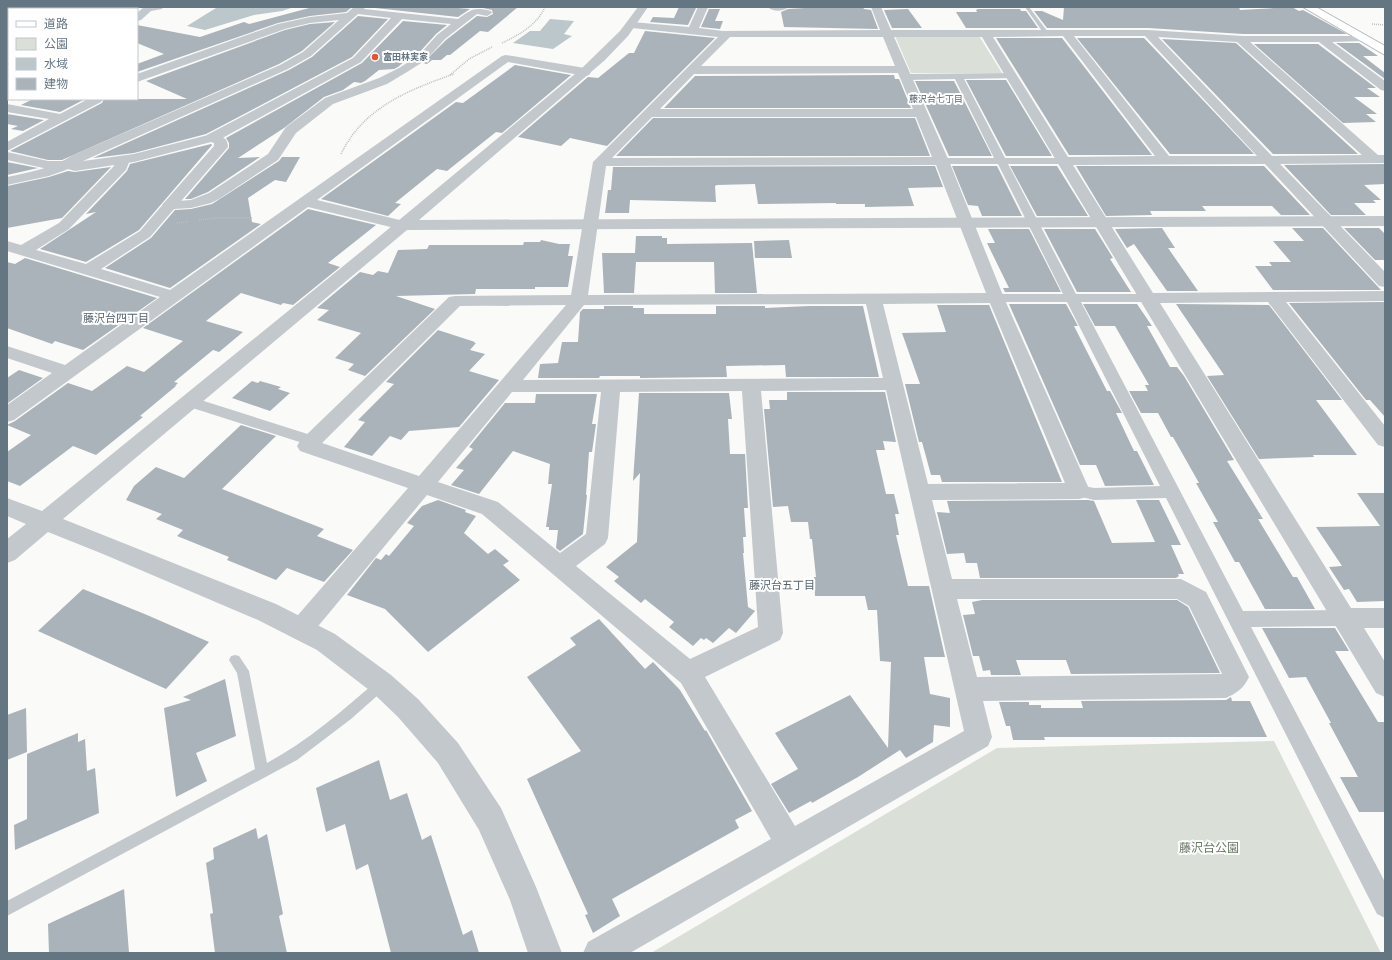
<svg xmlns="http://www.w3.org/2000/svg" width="1392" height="960" viewBox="0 0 1392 960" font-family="'Asap Condensed','Noto Sans JP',sans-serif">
  <rect width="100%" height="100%" fill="#fafaf8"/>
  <!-- green -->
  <g fill="#dadfd7">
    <polygon points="895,36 979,36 1002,73 911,73"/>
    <polygon points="1274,741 1381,953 651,953 997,748"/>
  </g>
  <!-- water -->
  <g fill="#bbc7cb">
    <polygon points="227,7 294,7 282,11 254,15 205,30 187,26 216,8"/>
    <polygon points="550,19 574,21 564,34 572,36 553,49 513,43 530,31 540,31"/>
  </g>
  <!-- building -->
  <g fill="#aab3b9">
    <polygon points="313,7 352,7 346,12 310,16 278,23 137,72 137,64 164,54 137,43 137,25 200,37 244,22 249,24"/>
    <polygon points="366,7 446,7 470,9 458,17"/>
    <polygon points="485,7 518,7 488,32 480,31 450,55 447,55 441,60 432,60 427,64 423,63 446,40 477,16 487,17 493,14 492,10 483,8"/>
    <polygon points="679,7 696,8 688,25 650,22 653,17 674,18"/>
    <polygon points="822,7 863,7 864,9 871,10 878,29 784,27 781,12 788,9"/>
    <polygon points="1064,7 1239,7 1240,10 1292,7 1299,11 1303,10 1347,34 1243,34 1148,28 1047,28 1034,11 1042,11 1063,20"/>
    <polygon points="709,9 720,9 715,21 723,21 720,29 701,27"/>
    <polygon points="908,9 922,28 892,28 884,10"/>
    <polygon points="978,9 1020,9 1021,11 1026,11 1038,28 966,28 956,12 977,12 976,10"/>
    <polygon points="358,16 388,19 352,57 206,134 134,153 93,158 289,70 312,57"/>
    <polygon points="403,21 447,25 436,34 417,55 407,61 405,61 398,67 394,69 379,70 365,81 361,83 354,82 343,90 324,97 284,128 238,158 260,157 208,192 191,199 185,199 229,148 229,143 226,138 362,63"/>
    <polygon points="335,22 302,51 279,64 62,160 48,160 10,151 102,103 104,99 187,99 146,81 285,30 310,24"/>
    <polygon points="645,31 715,38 607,146 570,138 561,146 518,137 588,77 598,78 629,53 634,53"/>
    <polygon points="996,38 1062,38 1152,155 1069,155"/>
    <polygon points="1077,38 1144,38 1254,154 1170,154"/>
    <polygon points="1162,39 1236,43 1358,154 1273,154"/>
    <polygon points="1336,43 1359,43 1378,56 1363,56 1385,73 1385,79"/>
    <polygon points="1254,44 1318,44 1376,88 1367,88 1380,97 1354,97 1377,114 1366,114 1376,122 1343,123"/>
    <polygon points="515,65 571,75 502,133 496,132 447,171 437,169 395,203 401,204 388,216 321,199 456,102 463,103"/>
    <polygon points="888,75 894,75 895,79 899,79 911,108 664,108 695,76"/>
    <polygon points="966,80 1006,80 1052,156 1006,156"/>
    <polygon points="915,81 954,81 992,156 949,156"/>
    <polygon points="33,99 85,99 60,112 21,105"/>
    <polygon points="7,114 44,120 23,131 11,129 18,126 7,124"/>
    <polygon points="653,118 915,118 930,156 616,156"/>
    <polygon points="211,144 212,145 139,230 86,262 40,249 96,212 86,214 127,171 130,164"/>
    <polygon points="282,157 300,157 286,182 275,180 248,198 252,222 261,224 170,288 105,268 151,238 175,210 191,209 212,204 279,161"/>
    <polygon points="7,162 38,168 7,175"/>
    <polygon points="1385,164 1385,184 1364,185 1381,200 1373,200 1376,203 1354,203 1366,215 1331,215 1284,165"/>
    <polygon points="935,166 943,187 908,188 914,206 865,207 865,204 836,204 836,203 758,204 755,184 717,185 715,186 716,202 630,200 629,213 605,213 608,190 611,190 613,167"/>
    <polygon points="952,166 997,166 1022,216 982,216 978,206 968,205"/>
    <polygon points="1010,166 1057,166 1088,216 1037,216"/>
    <polygon points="1076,166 1264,166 1310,215 1281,215 1272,206 1202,206 1206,211 1150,211 1152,215 1106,216"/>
    <polygon points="111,167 62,218 7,228 7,186 49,177 68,171 75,172"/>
    <polygon points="308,209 376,225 328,263 340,267 293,305 283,303 281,305 241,293 206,321 243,332 219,352 213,350 174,382 178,383 175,386 176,386 140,416 143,417 96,455 73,446 20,486 7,481 7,452 31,435 7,425 15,421 68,383 92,391 127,366 144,372 183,341 143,328"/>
    <polygon points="1162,228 1175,248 1168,248 1198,291 1167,291 1134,244 1127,248 1115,229"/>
    <polygon points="1292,228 1323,228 1381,290 1273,290 1255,266 1272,266 1269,262 1291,262 1273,241 1304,241"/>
    <polygon points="1344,228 1379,228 1385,234 1385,260 1375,260"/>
    <polygon points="988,229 1029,229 1061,292 1005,292 1003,288 1009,288 987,243 995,243"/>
    <polygon points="1044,229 1095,229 1113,258 1110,259 1131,292 1077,292"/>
    <polygon points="636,236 662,236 662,238 667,238 667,244 752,243 757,293 715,293 714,262 636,262 634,293 604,293 602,253 635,253"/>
    <polygon points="541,240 559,244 570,244 568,256 573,256 568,287 535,287 535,289 476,289 475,294 396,296 435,309 365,376 348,370 354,364 335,358 361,333 317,320 329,310 317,308 360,272 373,275 378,271 388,273 398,250 427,249 429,245 523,245 524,242 540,242"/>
    <polygon points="789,240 792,258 755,258 754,241"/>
    <polygon points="25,258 157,298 83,350 55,341 52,344 7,328 7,262 15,264"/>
    <polygon points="1385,302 1385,417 1370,400 1366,400 1289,303"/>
    <polygon points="1009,304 1066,304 1078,326 1074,326 1107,391 1110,391 1122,413 1116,413 1134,451 1137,451 1154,485 1105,486 1096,465 1080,465"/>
    <polygon points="1083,304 1137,304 1152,326 1147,326 1170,367 1177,367 1184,376 1234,460 1227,461 1263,519 1258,519 1293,577 1297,577 1315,609 1265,609 1239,562 1235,562 1213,522 1218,522 1196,483 1199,483 1173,437 1171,437 1158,413 1141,413 1129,391 1148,391 1145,385 1149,385 1115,326 1095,326"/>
    <polygon points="1176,304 1269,305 1342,400 1316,400 1357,455 1313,455 1314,457 1259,459 1207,376 1224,375"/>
    <polygon points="937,305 989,305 1062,482 942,482 940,475 931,475 922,442 919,442 905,384 920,384 902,333 946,332"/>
    <polygon points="604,306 633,306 633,308 644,308 644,314 716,314 716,306 765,306 765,308 809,306 863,306 879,377 786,377 785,365 726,366 727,377 640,378 640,376 600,376 599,378 538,378 540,364 558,363 562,342 578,342 580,312 583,309 604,309"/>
    <polygon points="438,330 475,342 474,343 476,343 470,350 485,354 469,371 499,380 459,427 409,431 401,440 390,436 372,456 344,447 365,422 358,420 394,384 386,382"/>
    <polygon points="19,370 43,378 8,403 7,378"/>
    <polygon points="252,381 258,383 260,381 281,387 278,389 290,393 270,411 232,398"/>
    <polygon points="787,392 885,392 896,442 883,441 885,450 876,450 886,494 894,494 899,514 895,514 899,535 896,535 908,586 929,586 945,657 924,657 930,694 950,698 950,727 934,725 933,742 906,758 900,750 858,777 812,803 811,801 789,813 771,784 798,769 775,733 850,695 888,748 891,662 880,661 877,610 868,610 865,596 815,596 814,577 816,577 812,539 810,539 808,522 791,522 788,506 773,507 764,409 770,409 769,400 787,400"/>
    <polygon points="639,393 729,393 732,419 728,419 730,454 745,454 748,508 744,508 746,537 743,537 744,553 743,553 748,607 755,611 736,633 729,628 713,643 706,638 704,640 701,638 693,646 669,627 674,622 645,599 641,603 614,581 619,577 606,567 637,542 640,473 633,481"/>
    <polygon points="536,394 597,394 592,424 596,424 592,452 589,452 586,495 587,495 583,534 560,551 556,548 558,530 549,530 549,527 546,527 552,484 548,484 550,464 513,451 479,494 451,485 464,470 456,468 473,449 469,447 505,403 535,403"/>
    <polygon points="241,425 276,436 222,489 324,529 317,536 353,550 324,582 287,568 276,580 227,560 229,557 177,536 183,530 156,519 162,514 126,500 134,486 156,467 184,478"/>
    <polygon points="1357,493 1385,493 1385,601 1357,602 1349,589 1344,590 1329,567 1342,566 1316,527 1380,526"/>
    <polygon points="438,500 466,510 465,512 476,516 464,533 488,554 495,549 509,561 503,565 520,580 428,652 385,609 347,595 376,558 381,560 386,554 389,556 414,526 407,523 422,506"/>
    <polygon points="1088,500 1094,501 1112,543 1155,542 1136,500 1159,500 1181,545 1171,545 1184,574 1178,574 1179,576 1176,578 980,578 977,563 966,563 964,553 947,554 937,512 950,513 947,501"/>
    <polygon points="83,589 147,615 209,642 166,689 38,631"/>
    <polygon points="982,600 1177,600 1188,607 1220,673 1071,674 1066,660 1016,660 1021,675 991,675 990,670 983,671 979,656 973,656 963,615 975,614 972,602"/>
    <polygon points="599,619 645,669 653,662 680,690 705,731 706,730 752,811 735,820 739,828 612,899 620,916 593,933 585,915 588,914 527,779 581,751 527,677 576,645 570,638"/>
    <polygon points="1262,628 1335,628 1349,651 1335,651 1378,722 1385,722 1385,812 1359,812 1340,777 1358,777 1329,723 1331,723 1306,677 1289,678"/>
    <polygon points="225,679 236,736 196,753 207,781 176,797 164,708 191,700 183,697"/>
    <polygon points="1231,697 1232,701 1250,701 1267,737 1044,737 1045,740 1013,740 1010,726 1006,726 999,702 1029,702 1029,705 1041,705 1041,708 1083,708 1081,701 1226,700"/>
    <polygon points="26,708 27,752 7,760 7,715"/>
    <polygon points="78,733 78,742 85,739 87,771 95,768 99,813 15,850 14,825 27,819 27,754"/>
    <polygon points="379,760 390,800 407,793 422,840 431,835 463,935 472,930 479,953 391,953 368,864 356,870 345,824 326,832 316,788"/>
    <polygon points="256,828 258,839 267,834 283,914 279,916 287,953 215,953 210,914 213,913 206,863 214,859 213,848"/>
    <polygon points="124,889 129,953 49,953 48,924"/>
  </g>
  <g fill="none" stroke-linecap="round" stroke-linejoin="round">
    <defs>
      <polygon id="secondary" points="1303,7 1316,7 1385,46 1385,55"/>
    </defs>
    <!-- secondary casing -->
    <use href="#secondary" stroke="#b3babf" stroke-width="2"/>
    <!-- path -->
    <g stroke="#bbbfc2" stroke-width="1.5" stroke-dasharray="1 1" stroke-linecap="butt">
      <polyline points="1372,24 1385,25"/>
      <path d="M502,43C519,35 537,25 545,7"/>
      <polyline points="450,75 469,59 492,47"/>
      <path d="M341,154C363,108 408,90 454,74"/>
      <polyline points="199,220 216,218 252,218"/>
      <polyline points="177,223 188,222"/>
    </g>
    <!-- service -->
    <g fill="#c3c8cc" fill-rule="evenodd">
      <polygon points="1025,7 1029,7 1048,32 1048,34 1044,34"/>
      <path d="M235,655L239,656L249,671L267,763C308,741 343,710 378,680L382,678L386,680L388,684L386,688L351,719L297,760L7,916V901L255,769L237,673L229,660L231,656Z"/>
    </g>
    <!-- pedestrian -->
    <g fill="#c3c8cc" fill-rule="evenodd">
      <polygon points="1011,73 1014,74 1016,76 1014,78 964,79 1005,158 1063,158 1068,161 1063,164 1008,164 1076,294 1147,294 1152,295 1153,298 1152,301 1147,302 1081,302 1243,611 1344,610 1350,612 1353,618 1350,624 1344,626 1251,627 1385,882 1385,918 1377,914 1166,498 1094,500 1073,495 1071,491 1073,487 1079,485 1094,488 1160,486 1067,302 996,302 991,301 990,298 991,295 996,294 1063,294 998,164 942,164 937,161 942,158 994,158 955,79 906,80 901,77 906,74"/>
      <polygon points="188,396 317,437 320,441 317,445 312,446 183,405 181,401 183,397"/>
    </g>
    <!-- minor -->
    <g fill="#c3c8cc" fill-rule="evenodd">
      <polygon points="144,7 163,7 162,9 151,11 141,20 137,21 137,13"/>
      <path d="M354,7H365L364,9L458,19C472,9 474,7 491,11L492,13L487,16L477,14L445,39L426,60L407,72L387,84L333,104L296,133L278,160L219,199L211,203L191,208L174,209L150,237L101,269L170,290L502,56L506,55L585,68L589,69L591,72L589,75L585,76L508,62L317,200L408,222L411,225L408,228L403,230L308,207L14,420L7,422V405L52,373L7,358V346L65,365L160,297L7,251V241L21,245L59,223L114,166L118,157L123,156L128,157L130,160L126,170L69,229L36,250L86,264L140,231L165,202L191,200L209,193L268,154L286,127L325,98L379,78L399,68L418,56L437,35L451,24L402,19L361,62L217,141H207L205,138L207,135L353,58L391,18L358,14L311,56L288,69L83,161L66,170L49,176L7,185V177C31,172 53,168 73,155L280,65L303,52L339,20L310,23L285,29L137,82V74L278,24L310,17L347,13Z"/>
      <path d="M698,7H708L699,28L723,31L880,30L871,7H881L891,30H1148L1243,36H1367L1369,38L1367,40L1363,41L1332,42L1385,81V91L1381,90L1319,42H1250L1378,155H1385V163L1280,164L1385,272V287L1379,286L1265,164L1073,165L1153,293L1385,291V301L1286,302L1385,426V447L1378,445L1268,302L1160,303L1351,608H1385V628H1364L1385,662V697L1376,693L982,37H894L949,161L1004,298L1090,491L1087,497L1079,499L932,500L952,579H1181L1206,592L1249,677C1244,688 1237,693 1226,698L983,701L992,737L988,746L630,953H583L588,942L771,839L681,683L482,514L427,495L310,636L301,639L292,636L289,629L292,622L408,488L300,451L297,446L300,441L449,297L455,296L571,295L593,162L718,37L632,28L627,25L632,22L689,27ZM1063,36L1155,156L1068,157L993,37ZM1074,36H1145L1257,156H1169ZM730,37H883L895,66H701ZM1158,37L1237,42L1362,155L1272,156ZM898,73L913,109H660L694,74ZM652,117H916L932,157L612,158ZM936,165L986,293L588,295L606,166ZM990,303L1065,483L928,484L883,304ZM866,304L883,378L523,380L584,305ZM566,305L419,476L322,443L460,306ZM886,390L964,731L795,826L705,677L780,640L783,633L761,391ZM742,391L758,627L690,659L576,566L605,544L608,538L620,392ZM512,392H601L586,534L560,553L498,502L438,482ZM957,599H1177L1189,606L1222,674L977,677Z"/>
      <path d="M768,7H788C784,12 772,12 768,7Z"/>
      <rect x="7" y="54" width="2" height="7"/>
      <polygon points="88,99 103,99 101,102 7,151 7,142 49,119 7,112 7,104 60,114"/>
    </g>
    <!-- tertiary -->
    <g fill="#c3c8cc" fill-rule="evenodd">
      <polygon points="638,7 648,7 628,36 605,60 419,220 1385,216 1385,226 407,230 63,519 276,604 335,634 391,675 418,699 458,743 501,808 536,887 562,953 528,953 510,900 479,830 438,763 398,717 373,693 317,650 258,620 103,554 48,532 15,560 7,563 7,539 26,524 7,516 7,498 42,511 363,250 581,69 620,31"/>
      <path d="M212,134C221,136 228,137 228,147L175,208L170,210L165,208L162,205L214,146V143L211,142L134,162L75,171L68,169H48L7,160V152L48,161H69L76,162L134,154Z"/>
    </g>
    <!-- secondary -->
    <use href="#secondary" fill="#fff" fill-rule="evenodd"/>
  </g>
  <!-- markers -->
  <circle fill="#e4572e" stroke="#fff" stroke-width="1.5" cx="375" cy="57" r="4"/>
  <g text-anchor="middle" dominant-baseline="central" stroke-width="4" stroke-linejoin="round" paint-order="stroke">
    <!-- far-poi labels -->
    <g font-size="9" font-weight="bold" fill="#657683" stroke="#fff" text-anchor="start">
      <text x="383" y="57">富田林実家</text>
    </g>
    <!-- far-neighbourhood labels -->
    <g font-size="9" fill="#57646e" stroke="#fff">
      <text x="936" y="99">藤沢台七丁目</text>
    </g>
    <!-- neighbourhood labels -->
    <g font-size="11" fill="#57646e" stroke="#fff">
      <text x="116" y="318">藤沢台四丁目</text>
      <text x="782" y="585">藤沢台五丁目</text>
    </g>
    <!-- near-park labels -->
    <g font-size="12" fill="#687a64" stroke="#fff">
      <text x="1209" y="848">藤沢台公園</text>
    </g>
  </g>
  <!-- border -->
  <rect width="1392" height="960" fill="none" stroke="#657683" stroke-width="16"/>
  <!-- legend -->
  <rect x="8" y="8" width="130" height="92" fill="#ffffff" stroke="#c1c8cd"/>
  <rect x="16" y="21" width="20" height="6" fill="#ffffff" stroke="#c1c8cd"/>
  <text x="44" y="28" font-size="12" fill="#657683">道路</text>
  <rect x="16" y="38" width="20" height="12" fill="#dadfd7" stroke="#c1c8cd"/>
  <text x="44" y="48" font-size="12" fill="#657683">公園</text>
  <rect x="16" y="58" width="20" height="12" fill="#bbc7cb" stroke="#c1c8cd"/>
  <text x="44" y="68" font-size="12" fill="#657683">水域</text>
  <rect x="16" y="78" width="20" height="12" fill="#aab3b9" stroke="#c1c8cd"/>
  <text x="44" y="88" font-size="12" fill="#657683">建物</text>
</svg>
